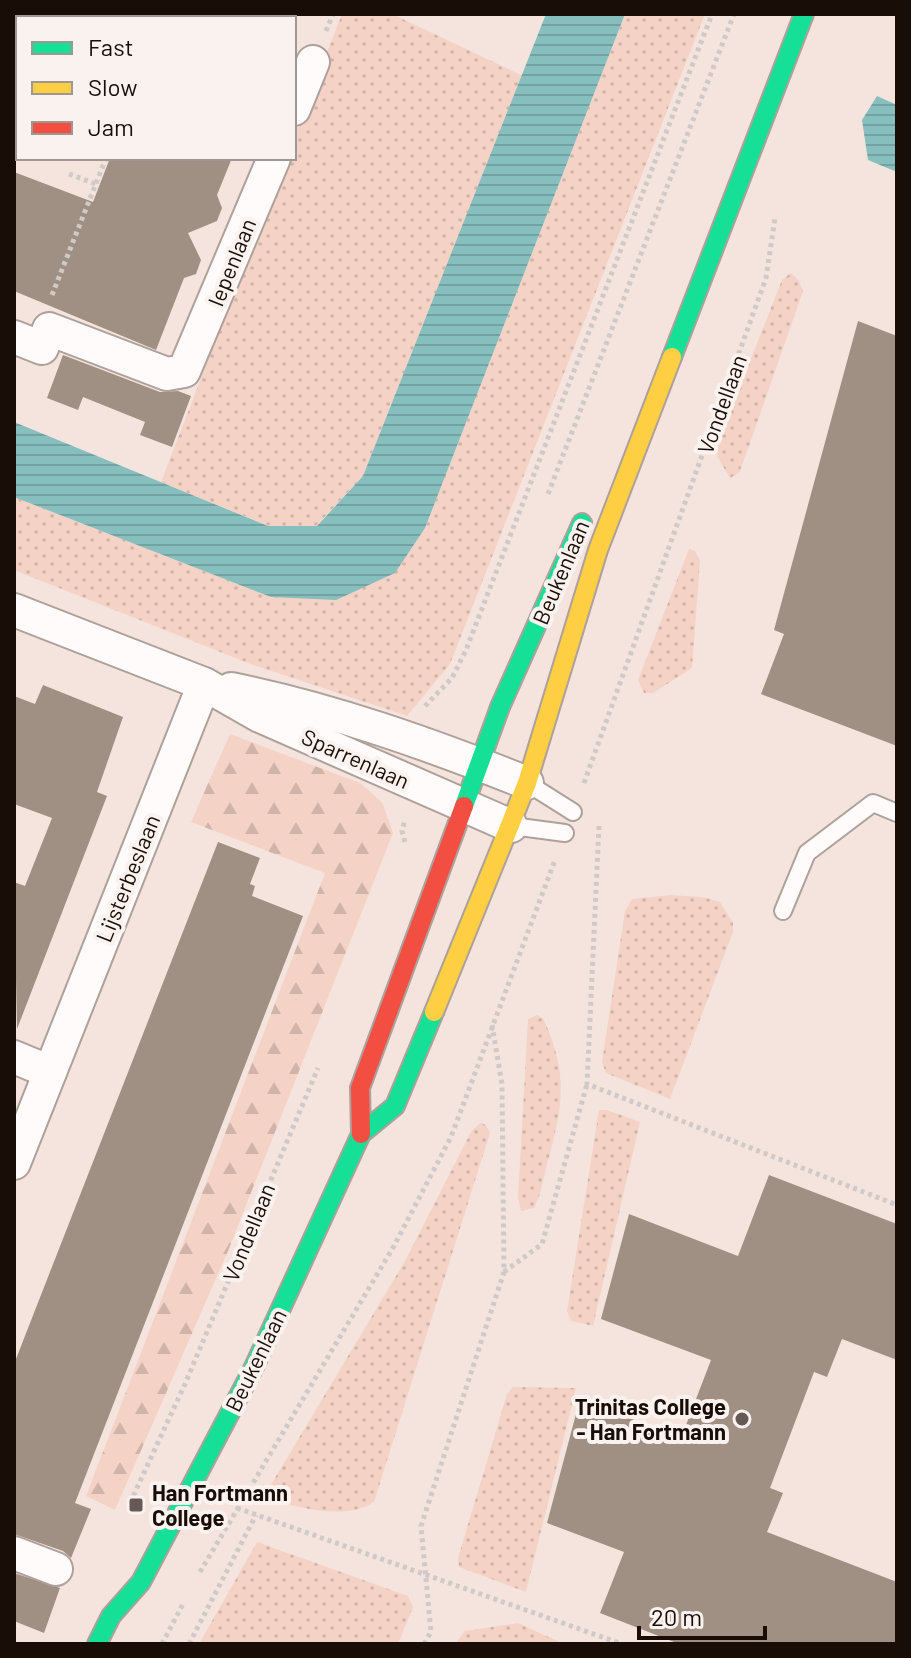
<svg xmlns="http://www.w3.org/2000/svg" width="911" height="1658" viewBox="0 0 911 1658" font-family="Barlow,sans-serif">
  <defs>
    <pattern id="grass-dots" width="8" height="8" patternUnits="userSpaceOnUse" patternTransform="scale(2)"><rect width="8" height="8" fill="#f4d3c6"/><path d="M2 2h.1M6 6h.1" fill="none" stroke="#d1b4a9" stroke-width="1.8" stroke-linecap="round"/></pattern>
    <pattern id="forest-firs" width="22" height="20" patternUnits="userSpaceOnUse" patternTransform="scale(2)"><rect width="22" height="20" fill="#f4d3c6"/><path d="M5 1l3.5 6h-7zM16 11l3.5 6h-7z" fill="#d1b4a9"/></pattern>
    <pattern id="water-rules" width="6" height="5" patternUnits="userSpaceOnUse" patternTransform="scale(2)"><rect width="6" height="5" fill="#87bebe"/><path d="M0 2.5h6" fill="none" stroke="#74a2a2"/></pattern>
  </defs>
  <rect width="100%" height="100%" fill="#f5e4dd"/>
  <!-- grass -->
  <g fill="url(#grass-dots)">
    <polygon points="342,14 392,14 523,76 363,476 316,526 269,526 161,482 286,158 294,158 294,137"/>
    <polygon points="625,14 705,14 450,664 407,716 253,665 14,570 14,497 271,597 425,528"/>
    <polygon points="791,273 799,281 803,291 748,449 739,473 730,478 717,456 720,437 782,280"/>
    <polygon points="689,549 695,551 700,561 692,668 653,693 644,693 638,680"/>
    <polygon points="670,895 703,897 720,902 733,923 733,932 670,1099 606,1073 602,1062 625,911 632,899"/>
    <path d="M537,1015L543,1018C576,1089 556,1122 540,1194L534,1208L521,1211L518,1198L528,1019Z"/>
    <polygon points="599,1110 607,1110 640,1122 593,1326 571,1321 567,1311"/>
    <path d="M480,1123L486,1125L490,1133L374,1502C347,1520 301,1509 271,1499L269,1488L405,1261L471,1132Z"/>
    <polygon points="513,1387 576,1388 526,1592 459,1567 458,1558 507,1394"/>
    <polygon points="257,1542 408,1596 413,1607 398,1644 199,1644"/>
    <polygon points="518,1623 564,1644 455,1644 465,1631"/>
  </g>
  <!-- forest -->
  <polygon fill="url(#forest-firs)" points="230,734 360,783 382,802 393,833 228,1251 115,1510 86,1496 325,873 191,822"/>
  <!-- water -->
  <g fill="url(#water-rules)">
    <polygon points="546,14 625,14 425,528 395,573 336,600 271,597 14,497 14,422 268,526 317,526 363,476"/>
    <polygon points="877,96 897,105 897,172 868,160 862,120"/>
  </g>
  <!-- building -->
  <g fill="#a09084">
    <polygon points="110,158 232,158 217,195 222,208 217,221 188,233 201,260 196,274 184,278 156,350 14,291 14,172 93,202"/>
    <polygon points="858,321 897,336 897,746 761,694 784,634 774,630"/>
    <polygon points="63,355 160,392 178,391 191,396 172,447 140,435 145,422 83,397 78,410 47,398"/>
    <polygon points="43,685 123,717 97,792 107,796 17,1029 14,882 25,886 52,818 14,804 14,696 35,704"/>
    <polygon points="218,842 260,858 250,884 255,886 252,896 303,916 75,1503 91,1509 71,1558 63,1551 14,1534 14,1364"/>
    <polygon points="769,1175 897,1224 897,1360 842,1339 827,1377 814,1372 770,1488 783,1493 767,1532 897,1582 897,1644 679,1644 600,1613 624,1552 547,1523 580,1399 681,1438 711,1360 601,1319 629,1214 738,1256"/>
    <polygon points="14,1573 60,1588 44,1633 14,1621"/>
  </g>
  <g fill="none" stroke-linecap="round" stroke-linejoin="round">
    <defs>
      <g id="lane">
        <polyline points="527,783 573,812"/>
        <polyline points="512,826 565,833"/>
        <polyline points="783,911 807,853 873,803 897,813"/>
      </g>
      <g id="street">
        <polyline points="294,109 313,62"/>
        <polyline points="14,337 42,348 49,329 167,374 184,371 274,158"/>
        <polyline points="14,610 204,684 260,716 511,826"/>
        <path d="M231,689C331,709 432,745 527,783"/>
        <polyline points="14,1057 50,1072"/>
        <polyline points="14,1163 204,684"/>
        <polyline points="14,1553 56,1569"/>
      </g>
      <g id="fast">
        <polyline points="672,357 804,14"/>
        <polyline points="464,806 500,707 582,523"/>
        <polyline points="97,1644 111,1616 141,1582 254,1367 361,1134 395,1106 434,1012"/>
      </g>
      <polyline id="slow" points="434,1012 527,783 598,550 672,357"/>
      <polyline id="jam" points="361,1134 360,1088 464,806"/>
    </defs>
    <!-- lane casing -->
    <use href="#lane" stroke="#aea09a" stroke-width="20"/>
    <!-- street casing -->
    <use href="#street" stroke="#aea09a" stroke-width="36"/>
    <!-- fast casing -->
    <use href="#fast" stroke="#aea09a" stroke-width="22"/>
    <!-- slow casing -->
    <use href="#slow" stroke="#aea09a" stroke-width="22"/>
    <!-- jam casing -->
    <use href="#jam" stroke="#aea09a" stroke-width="22"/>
    <!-- path -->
    <g stroke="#cfcac8" stroke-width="5" stroke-dasharray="4 4" stroke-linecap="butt">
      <polyline points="231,14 240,18"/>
      <polyline points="326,31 333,14"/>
      <polyline points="69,174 96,184"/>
      <polyline points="52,295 106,158"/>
      <polyline points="548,494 734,14"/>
      <polyline points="425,706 452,678 466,650 712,14"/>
      <polyline points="584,783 766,278 775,218"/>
      <polyline points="599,826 587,1084 897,1205"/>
      <polyline points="405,842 402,831 405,820"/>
      <polyline points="504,1272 542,1244 587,1084"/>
      <polyline points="130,1503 185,1384 318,1068"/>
      <polyline points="237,1508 622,1644"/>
      <polyline points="200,1572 394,1246 451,1137 555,860"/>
      <polyline points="162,1644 184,1602"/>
      <polyline points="189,1644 256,1515"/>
      <polyline points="424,1644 431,1632 421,1526 504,1272 502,1084 492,1025"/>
    </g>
    <!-- lane -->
    <use href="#lane" stroke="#fefbfa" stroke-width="16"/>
    <!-- street -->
    <use href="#street" stroke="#fefbfa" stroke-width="32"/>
    <!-- fast -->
    <use href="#fast" stroke="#16e098" stroke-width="18"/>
    <!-- slow -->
    <use href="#slow" stroke="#ffcf43" stroke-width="18"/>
    <!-- jam -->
    <use href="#jam" stroke="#f24e42" stroke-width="18"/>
  </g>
  <!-- markers -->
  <g fill="#665853" stroke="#faf2ef" stroke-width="3">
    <circle cx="742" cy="1419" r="8"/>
    <rect x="128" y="1497" width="16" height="16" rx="4"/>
  </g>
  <g text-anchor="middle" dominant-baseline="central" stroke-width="8" stroke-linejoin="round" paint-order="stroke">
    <!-- street labels -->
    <g font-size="22" fill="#190d08" stroke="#faf2ef">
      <text transform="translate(231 262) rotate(-68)">Iepenlaan</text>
      <text transform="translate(721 404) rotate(-70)">Vondellaan</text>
      <text transform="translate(560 572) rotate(-67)">Beukenlaan</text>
      <text transform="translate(356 758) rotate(24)">Sparrenlaan</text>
      <text transform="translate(127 878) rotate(-68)">Lijsterbeslaan</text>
      <text transform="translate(248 1232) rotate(-68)">Vondellaan</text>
      <text transform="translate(255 1360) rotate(-64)">Beukenlaan</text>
    </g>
    <!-- poi labels -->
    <g font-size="22" font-weight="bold" fill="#190d08" stroke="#faf2ef" text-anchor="end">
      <text x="726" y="1406">Trinitas College<tspan x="726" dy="25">- Han Fortmann</tspan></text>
      <text x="152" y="1492" text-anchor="start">Han Fortmann<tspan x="152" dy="25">College</tspan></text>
    </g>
  </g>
  <!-- border -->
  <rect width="911" height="1658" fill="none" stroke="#190d08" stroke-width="32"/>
  <!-- legend -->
  <rect x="16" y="16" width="280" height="144" fill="#faf2ef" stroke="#a09693" stroke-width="2"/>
  <rect x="32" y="42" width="40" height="12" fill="#16e098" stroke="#a09693" stroke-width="2"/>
  <text x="88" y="56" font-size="24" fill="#190d08">Fast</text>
  <rect x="32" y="82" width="40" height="12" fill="#ffcf43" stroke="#a09693" stroke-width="2"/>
  <text x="88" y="96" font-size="24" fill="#190d08">Slow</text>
  <rect x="32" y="122" width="40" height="12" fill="#f24e42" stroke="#a09693" stroke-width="2"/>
  <text x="88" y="136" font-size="24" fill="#190d08">Jam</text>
  <!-- scale -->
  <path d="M639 1626v12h126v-12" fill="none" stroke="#190d08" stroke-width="4"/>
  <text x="651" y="1626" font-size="24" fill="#190d08" stroke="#faf2ef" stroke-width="6" paint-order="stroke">20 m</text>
</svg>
